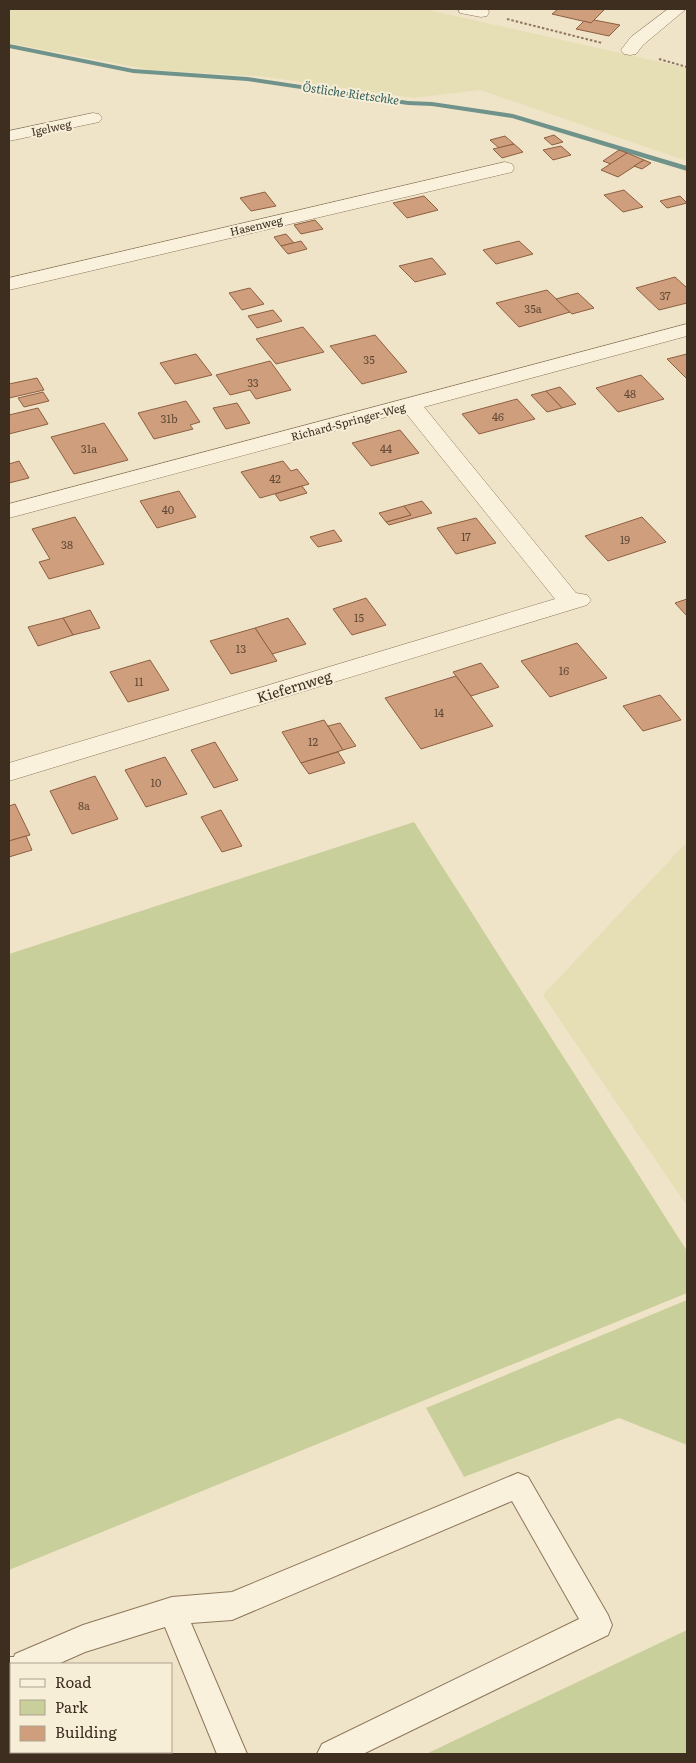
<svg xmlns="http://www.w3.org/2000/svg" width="696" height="1763" viewBox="0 0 696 1763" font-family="Literata,serif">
  <rect width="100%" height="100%" fill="#f0e4c8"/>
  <!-- farmland -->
  <g fill="#e6deb5">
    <polygon points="9,9 424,9 687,68 687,161 480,90 414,98 258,76 151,70 9,43"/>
    <polygon points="687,842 687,1206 543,995"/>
  </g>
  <!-- green -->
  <g fill="#c9cf9b">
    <polygon points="414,822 687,1251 687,1293 9,1570 9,954"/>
    <polygon points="687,1300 687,1445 619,1418 464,1477 426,1408"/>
    <polygon points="687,1630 687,1754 426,1754"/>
  </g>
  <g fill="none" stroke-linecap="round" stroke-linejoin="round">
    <!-- stream -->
    <polygon fill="#6f938a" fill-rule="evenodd" points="9,44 133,69 247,77 408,101 432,102 513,114 687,166 687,171 512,118 432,106 408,105 247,81 133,73 9,48"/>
  </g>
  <!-- building -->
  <g fill="#cf9f7d" stroke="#8d5f41">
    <polygon points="558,9 605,9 591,23 552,14"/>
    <polygon points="594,20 620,25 609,36 576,29 584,21 591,23"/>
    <polygon points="554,135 563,142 552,145 544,138"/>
    <polygon points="505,136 514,144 499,148 490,140"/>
    <polygon points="514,144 523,152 502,158 493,149"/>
    <polygon points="561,146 571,155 553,160 543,150"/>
    <polygon points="619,150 627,153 611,164 603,161"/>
    <polygon points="627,153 644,160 618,177 601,170"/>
    <polygon points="644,160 651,163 642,169 634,166"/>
    <polygon points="624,190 643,207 623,212 604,195"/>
    <polygon points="265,192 276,206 251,211 240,198"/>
    <polygon points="424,196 438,210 407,218 393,203"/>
    <polygon points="680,196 687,203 667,208 660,201"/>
    <polygon points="315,220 323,229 301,234 294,225"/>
    <polygon points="286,234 294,243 281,246 274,237"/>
    <polygon points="301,241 307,249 288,254 281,246"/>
    <polygon points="519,241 533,254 496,264 483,250"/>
    <polygon points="432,258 446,274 415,282 399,266"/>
    <polygon points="675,277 687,288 687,303 659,310 636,288"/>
    <polygon points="250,288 264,304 242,310 229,293"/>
    <polygon points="547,290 570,312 519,327 496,303"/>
    <polygon points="578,293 594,308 572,314 556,299"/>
    <polygon points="273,310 282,321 257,328 248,316"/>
    <polygon points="303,327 324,352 276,364 256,339"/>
    <polygon points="375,335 407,372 362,384 330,346"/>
    <polygon points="196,354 212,375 175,384 160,363"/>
    <polygon points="687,354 687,379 667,359"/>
    <polygon points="270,361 291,390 256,399 250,390 230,395 216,375"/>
    <polygon points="641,375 664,399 618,412 596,388"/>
    <polygon points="37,378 44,390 9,398 9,384"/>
    <polygon points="560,387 576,404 562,408 546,391"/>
    <polygon points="546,391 562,408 547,412 531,395"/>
    <polygon points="43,392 49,401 24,407 18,398"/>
    <polygon points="517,399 535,419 479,434 462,414"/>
    <polygon points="186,401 200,422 190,425 193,429 154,439 138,413"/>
    <polygon points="237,403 250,423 226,429 213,408"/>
    <polygon points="38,408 48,424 9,434 9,415"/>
    <polygon points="104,423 128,460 74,474 51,437"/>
    <polygon points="400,430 419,453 371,466 352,443"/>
    <polygon points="19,461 29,478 9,483 9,464"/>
    <polygon points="283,461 291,471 297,469 309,484 260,498 241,472"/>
    <polygon points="302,486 307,493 280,501 275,494"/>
    <polygon points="179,491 196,517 157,528 140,501"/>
    <polygon points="422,501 432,513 389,525 386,522 411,515 404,506"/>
    <polygon points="404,506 411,515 386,522 379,513"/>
    <polygon points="75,517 104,564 49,579 39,562 50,559 32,529"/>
    <polygon points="642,517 666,542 608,561 585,536"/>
    <polygon points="476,518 496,543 456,554 437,528"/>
    <polygon points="334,530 342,541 318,547 310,537"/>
    <polygon points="366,598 386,625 352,635 333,609"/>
    <polygon points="687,599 687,616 675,603"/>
    <polygon points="90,610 100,628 73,635 63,618"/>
    <polygon points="63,618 73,635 38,646 28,627"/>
    <polygon points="288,618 306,644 272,654 255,628"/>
    <polygon points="255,628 277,661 231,674 210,641"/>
    <polygon points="577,643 607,678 550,697 521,661"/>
    <polygon points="150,660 169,690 128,702 110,672"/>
    <polygon points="481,663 499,687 471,696 453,672"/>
    <polygon points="456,676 493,726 421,749 385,698"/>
    <polygon points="660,695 681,720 643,731 623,706"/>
    <polygon points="324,720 343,750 301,763 282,732"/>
    <polygon points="340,723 356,746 343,750 328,726"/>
    <polygon points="215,742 238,780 214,788 191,750"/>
    <polygon points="338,752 345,763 309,774 301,763"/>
    <polygon points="165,757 187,794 146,807 125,770"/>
    <polygon points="95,776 118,819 72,834 50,791"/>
    <polygon points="15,804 30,835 9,841 9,806"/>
    <polygon points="221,810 242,846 222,852 201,817"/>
    <polygon points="26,836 32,850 9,857 9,841"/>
  </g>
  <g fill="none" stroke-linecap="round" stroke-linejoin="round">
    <defs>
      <polygon id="service" points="518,1473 528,1477 608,1615 612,1625 608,1635 363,1754 317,1754 322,1744 579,1619 512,1501 232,1620 191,1623 247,1754 217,1754 165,1627 85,1652 58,1664 11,1664 11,1685 9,1686 9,1657 14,1657 15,1654 83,1625 172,1597 232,1592"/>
      <g id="minor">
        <polygon points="458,9 487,9 489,12 487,16 481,17 460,13"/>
        <polygon points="668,9 686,9 643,45 636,54 630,55 624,54 621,50 631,37"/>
        <polygon points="93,113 99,114 102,118 99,122 9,141 9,131"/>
        <polygon points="505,162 512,164 514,168 512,172 9,290 9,278"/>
        <polygon points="687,324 687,336 424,407 576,593 587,595 591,600 587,605 9,781 9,763 555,599 405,412 9,518 9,504"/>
      </g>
    </defs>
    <!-- service casing -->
    <use href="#service" stroke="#8d765c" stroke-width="2"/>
    <!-- minor casing -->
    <use href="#minor" stroke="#8d765c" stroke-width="1"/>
    <!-- path -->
    <g stroke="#8d765c" stroke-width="2" stroke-dasharray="2.5 2" stroke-linecap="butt">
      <polyline points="507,19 602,43"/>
      <polyline points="659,59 687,67"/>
    </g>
    <!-- service -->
    <use href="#service" fill="#faf1dc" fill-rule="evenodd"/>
    <!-- minor -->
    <use href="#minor" fill="#faf1dc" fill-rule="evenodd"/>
  </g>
  <g text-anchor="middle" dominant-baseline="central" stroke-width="4" stroke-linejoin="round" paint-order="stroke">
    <!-- far-street labels -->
    <g font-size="11" fill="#3d2e20" stroke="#f7eed8">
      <text transform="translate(51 127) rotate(-12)">Igelweg</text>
      <text transform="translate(256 225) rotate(-13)">Hasenweg</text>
      <text transform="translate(348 421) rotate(-15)">Richard-Springer-Weg</text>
    </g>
    <!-- number labels -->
    <g font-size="11" fill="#624a37">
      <text x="665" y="295">37</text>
      <text x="533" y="308">35a</text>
      <text x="369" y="359">35</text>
      <text x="253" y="382">33</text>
      <text x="630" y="393">48</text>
      <text x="498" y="416">46</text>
      <text x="169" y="418">31b</text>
      <text x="89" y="448">31a</text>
      <text x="386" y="448">44</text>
      <text x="275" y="478">42</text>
      <text x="168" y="509">40</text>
      <text x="466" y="536">17</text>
      <text x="625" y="539">19</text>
      <text x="67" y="544">38</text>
      <text x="359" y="617">15</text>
      <text x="241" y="648">13</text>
      <text x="564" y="670">16</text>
      <text x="139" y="681">11</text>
      <text x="439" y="712">14</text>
      <text x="313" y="741">12</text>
      <text x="156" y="782">10</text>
      <text x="84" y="805">8a</text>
    </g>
    <!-- far-water labels -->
    <g font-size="12" font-style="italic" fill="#2f5d5a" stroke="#f7eed8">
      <text transform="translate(351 93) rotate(8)">Östliche Rietschke</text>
    </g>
    <!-- street labels -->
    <g font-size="14" fill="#3d2e20" stroke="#f7eed8">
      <text transform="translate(294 686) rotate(-17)">Kiefernweg</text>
    </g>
  </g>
  <!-- border -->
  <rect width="696" height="1763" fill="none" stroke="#3d2e20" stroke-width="20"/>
  <!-- legend -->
  <rect x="10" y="1663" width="162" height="90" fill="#f7eed8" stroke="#ada18e"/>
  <rect x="20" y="1679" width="25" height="8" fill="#faf1dc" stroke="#ada18e"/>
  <text x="55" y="1688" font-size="15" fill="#3d2e20">Road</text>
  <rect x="20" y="1700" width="25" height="15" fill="#c9cf9b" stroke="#ada18e"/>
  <text x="55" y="1713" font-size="15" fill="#3d2e20">Park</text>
  <rect x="20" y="1726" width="25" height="15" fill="#cf9f7d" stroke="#ada18e"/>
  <text x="55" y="1738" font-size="15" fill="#3d2e20">Building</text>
</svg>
